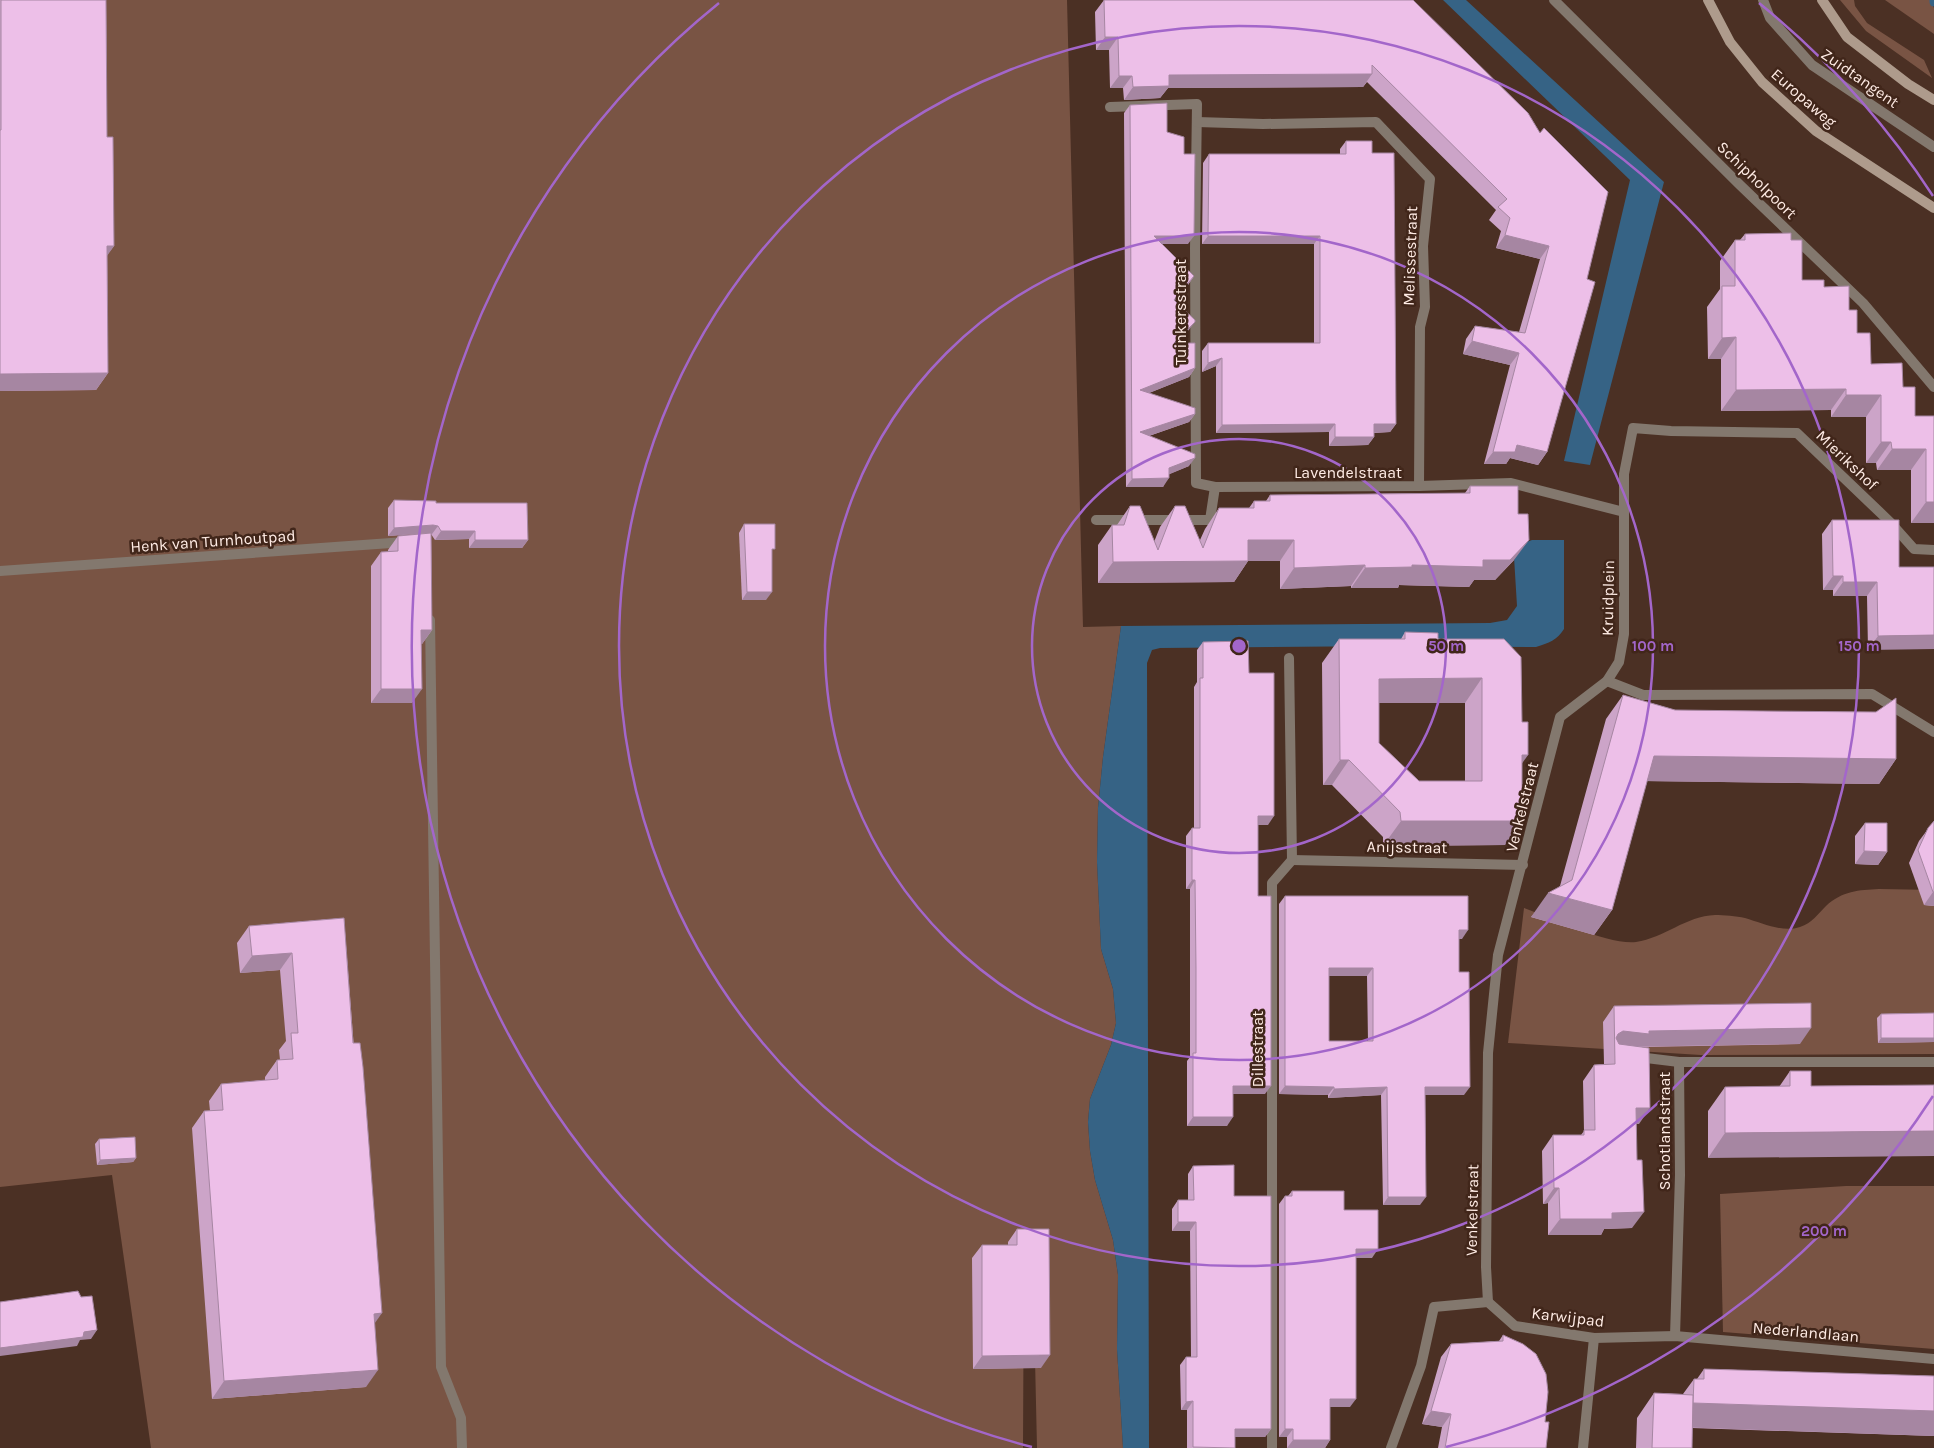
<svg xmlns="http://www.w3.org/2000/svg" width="1934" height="1448" viewBox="0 0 1934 1448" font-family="Karla,sans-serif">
  <rect width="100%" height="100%" fill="#4b3024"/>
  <!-- green -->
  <g fill="#795444">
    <polygon points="0,0 1067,0 1083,627 1121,626 1103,757 1098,808 1097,862 1101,949 1113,989 1116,1023 1111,1045 1090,1099 1088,1122 1090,1151 1095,1180 1113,1240 1118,1275 1117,1349 1123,1448 1037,1448 1035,1359 1024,1243 1023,1448 151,1448 112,1175 0,1187"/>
    <polygon points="1840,0 1854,0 1855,6 1867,23 1924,60 1932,78 1866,31"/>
    <polygon points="1885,0 1930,0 1934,8 1934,34"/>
    <path d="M1879,889L1934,890V1054L1701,1055L1508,1043L1524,908C1552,918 1608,945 1636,942C1664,938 1686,916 1715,915C1724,915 1736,916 1745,918C1762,923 1783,933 1800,927C1812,923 1818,914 1826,906C1842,891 1859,890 1879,889Z"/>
    <polygon points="1846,1186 1934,1186 1934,1349 1723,1332 1720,1194"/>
  </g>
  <!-- water -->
  <g fill="#366385">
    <polygon points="1443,0 1466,0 1664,182 1590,465 1564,461 1630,180"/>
    <path d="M1532,540H1564V629C1557,640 1549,643 1536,647L1394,646L1160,648L1152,650L1147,663L1149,1448H1123L1117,1349L1118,1275L1113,1240L1095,1180L1090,1151L1088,1122L1090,1099L1111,1045L1116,1023L1113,989L1101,949L1097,862L1098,808L1103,757L1121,626L1490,623L1507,620L1517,606L1514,557L1521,544Z"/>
  </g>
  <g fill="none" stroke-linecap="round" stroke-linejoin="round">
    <!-- stream -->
    <polyline stroke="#366385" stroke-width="9" points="1934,0 1934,2"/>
    <!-- service -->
    <polyline stroke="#83786e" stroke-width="10" points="1763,0 1770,18 1812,65 1934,147"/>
    <!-- pedestrian -->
    <polyline stroke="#83786e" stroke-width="10" points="430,620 441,1367 461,1418 462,1448"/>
    <!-- minor -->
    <g stroke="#83786e" stroke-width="10">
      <polyline points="1554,0 1740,185 1863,303 1934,387"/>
      <polyline points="1110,107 1197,104 1195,248 1196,483 1215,487"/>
      <polyline points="1197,122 1263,124 1376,122 1430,179 1423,246 1425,307 1420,327 1419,486"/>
      <polyline points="1096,520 1210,520 1215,487 1419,486 1511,483 1624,512"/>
      <polyline points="0,571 405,542"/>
      <polyline points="1607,681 1643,695 1872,694 1934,732"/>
      <polyline points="1292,860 1523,865"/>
      <polyline points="1638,1057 1679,1062"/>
      <polyline points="1488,1302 1486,1267 1488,1053 1498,955 1560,717 1607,681 1619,662 1624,634 1624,474 1633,428 1671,431 1797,433 1890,522 1914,549 1934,550"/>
      <polyline points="1675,1336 1680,1175 1679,1062 1934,1062"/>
      <polyline points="1272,1448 1272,883 1292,860 1289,658"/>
      <polyline points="1391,1448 1421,1366 1434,1307 1488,1302 1515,1326 1594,1338 1675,1336 1934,1359"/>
      <polyline points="1583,1448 1594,1338"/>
    </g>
    <!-- secondary -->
    <g stroke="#ae9b8c" stroke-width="10">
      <polyline points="1708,0 1730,42 1762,82 1816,131 1934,208"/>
      <polyline points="1822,0 1847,37 1908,84 1934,100"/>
    </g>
  </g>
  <!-- wall -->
  <g fill="#cca4c8" fill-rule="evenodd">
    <polygon points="0,0 106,0 107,137 114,246 107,255 108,373 96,390 0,391"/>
    <polygon points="1104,0 1413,0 1587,279 1547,452 1538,465 1510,458 1506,464 1484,464 1510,365 1463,354 1466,339 1475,326 1519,332 1540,259 1496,248 1501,231 1489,220 1496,210 1367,82 1363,87 1168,88 1160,98 1124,100 1123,88 1110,88 1109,50 1096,50 1095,12"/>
    <polygon points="1130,105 1167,132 1184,154 1188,244 1162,244 1194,276 1188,285 1174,301 1188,331 1177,343 1195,368 1189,377 1149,393 1195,414 1189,422 1149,436 1189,466 1169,474 1163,487 1126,487 1124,113"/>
    <polygon points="1346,141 1372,153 1396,424 1390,432 1374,433 1374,437 1368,445 1329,446 1329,432 1216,433 1216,366 1202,372 1202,351 1208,343 1314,343 1314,244 1202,244 1203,163 1209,154 1340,154 1340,149"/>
    <polygon points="1745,234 1791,240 1802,280 1824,287 1849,310 1857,333 1871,364 1903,387 1915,416 1934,416 1934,523 1911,523 1911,470 1877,470 1876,463 1866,463 1866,417 1831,417 1831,410 1721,411 1721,359 1708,359 1707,307 1720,289 1720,261 1735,240 1740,240"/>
    <polygon points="1470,486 1514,560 1495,580 1474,580 1469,587 1399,585 1398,588 1351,588 1351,586 1280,589 1280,561 1248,561 1234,582 1098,583 1098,545 1112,525 1117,525 1130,506 1154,542 1160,527 1175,506 1200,540 1205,529 1219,508 1249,508 1254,501 1266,501 1270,495 1465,493"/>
    <polygon points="394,500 436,503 528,540 522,548 469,548 469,539 435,540 431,534 432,630 422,644 421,644 412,703 371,703 371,566 381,552 388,552 388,550 398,536 428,533 388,536 388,508"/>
    <polygon points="1832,520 1899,567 1934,567 1868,650 1867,596 1833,596 1833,590 1823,590 1822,534"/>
    <polygon points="744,524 772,554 766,600 742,600 739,533"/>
    <path d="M1405,632L1438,639H1504L1522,764L1505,845L1383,846V837L1332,785H1323L1322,663L1339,639H1401ZM1379,703H1465V781H1419L1379,743Z"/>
    <polygon points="1203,642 1249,673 1268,825 1258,825 1258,896 1265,1094 1233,1094 1227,1126 1187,1126 1187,1061 1190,1057 1190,889 1186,889 1186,836 1192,828 1194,828 1194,687 1197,682 1197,650"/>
    <polygon points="1623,695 1675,710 1896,759 1879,784 1647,781 1612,910 1594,935 1531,917 1560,886 1606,719"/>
    <polygon points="1934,821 1934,906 1924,905 1909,863 1919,841"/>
    <polygon points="1865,823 1887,852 1878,865 1855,864 1855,836"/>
    <path d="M1285,896L1462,939H1459V972L1464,1095H1425L1420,1205H1383L1381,1095L1328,1098V1095L1279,1094V904ZM1329,976H1367L1368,1041H1329Z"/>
    <polygon points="344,918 375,1323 366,1387 212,1399 192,1128 204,1111 210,1111 209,1101 221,1084 265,1080 265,1077 277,1060 280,1060 279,1050 286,1041 280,970 240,973 237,943 249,926"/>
    <polygon points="1614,1006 1800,1044 1642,1047 1639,1124 1636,1124 1632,1228 1604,1229 1601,1235 1548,1235 1548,1203 1543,1204 1542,1151 1553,1135 1581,1135 1584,1131 1583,1081 1594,1065 1604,1064 1603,1022"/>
    <polygon points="1934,1013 1934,1042 1878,1043 1877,1018 1881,1014"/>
    <polygon points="1790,1071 1811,1071 1708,1158 1708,1111 1725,1087 1779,1087"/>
    <polygon points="99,1139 136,1158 133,1162 97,1165 95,1144"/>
    <polygon points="1193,1166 1234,1196 1271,1429 1265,1437 1235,1437 1235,1448 1187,1448 1187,1410 1181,1410 1180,1365 1186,1357 1191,1357 1190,1231 1172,1231 1172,1209 1178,1200 1188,1200 1188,1174"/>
    <polygon points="1292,1191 1344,1210 1372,1258 1356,1258 1350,1407 1330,1407 1330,1440 1325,1448 1287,1448 1287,1437 1279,1437 1279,1204 1285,1196 1288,1196"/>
    <polygon points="1017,1229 1041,1368 973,1369 972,1258 982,1245 1008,1245 1008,1242"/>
    <polygon points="1503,1335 1545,1422 1546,1448 1438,1448 1442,1427 1422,1424 1441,1357 1451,1344 1499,1341"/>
    <polygon points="1704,1369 1934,1376 1934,1436 1692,1428 1692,1448 1636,1448 1637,1418 1654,1393 1683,1394 1694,1379 1697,1379"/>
  </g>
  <!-- shaded-wall -->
  <g fill="#a686a2">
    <polygon points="1105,37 1118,37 1109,50 1096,50"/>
    <polygon points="1372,74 1363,87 1168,88 1160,98 1124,100 1133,87 1169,75"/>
    <polygon points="1119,76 1132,76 1123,88 1110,88"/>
    <polygon points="1505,235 1549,246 1540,259 1496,248"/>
    <polygon points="1154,236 1194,236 1188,244 1148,244"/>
    <polygon points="1208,236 1320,236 1314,244 1202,244"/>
    <polygon points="107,246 114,246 102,263"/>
    <polygon points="1194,276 1188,285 1168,309 1174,300"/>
    <polygon points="1195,322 1188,331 1168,351 1174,343"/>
    <polygon points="1736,337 1721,359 1708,359 1722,338"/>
    <polygon points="1472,341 1519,353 1510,365 1463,354"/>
    <polygon points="1222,358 1216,366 1202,372 1208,363"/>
    <polygon points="1195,368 1189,377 1134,399 1140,390"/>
    <polygon points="108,373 96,390 0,391 0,374"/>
    <polygon points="1846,389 1831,410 1721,411 1736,390"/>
    <polygon points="1846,395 1881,395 1866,417 1831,417"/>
    <polygon points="1195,414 1189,422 1134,441 1140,432"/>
    <polygon points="1335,424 1329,432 1216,433 1222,425"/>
    <polygon points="1374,424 1396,424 1390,432 1368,433"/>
    <polygon points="1335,437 1374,437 1368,445 1329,446"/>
    <polygon points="1881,442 1891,442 1876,463 1866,463"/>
    <polygon points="1517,445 1547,452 1538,465 1510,458 1506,464 1484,464 1493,452"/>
    <polygon points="1892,449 1926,449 1911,470 1877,470"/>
    <polygon points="1195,458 1189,466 1163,477 1169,468"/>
    <polygon points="1169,478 1163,487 1126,487 1132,479"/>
    <polygon points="1926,502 1934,502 1934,523 1911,523"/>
    <polygon points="433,525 438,526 432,534 428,533 388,536 394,528"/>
    <polygon points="441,531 475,531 469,539 435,540"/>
    <polygon points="475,540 528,540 522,548 469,548"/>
    <polygon points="1248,540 1294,540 1280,561 1234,561"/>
    <polygon points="1529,540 1514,560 1495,580 1474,580 1469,587 1399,585 1398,588 1351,588 1365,568 1483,560"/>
    <polygon points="1248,561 1234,582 1098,583 1113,562"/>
    <polygon points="1365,565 1351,586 1280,589 1294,568"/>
    <polygon points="1833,576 1843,576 1833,590 1823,590"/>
    <polygon points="1843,582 1877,582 1867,596 1833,596"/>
    <polygon points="747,592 772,592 766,600 742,600"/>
    <polygon points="421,630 432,630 422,644 411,644"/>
    <polygon points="1934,635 1934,649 1868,650 1878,636"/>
    <polygon points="1482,678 1465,703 1362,703 1379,679"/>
    <polygon points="381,689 422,689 412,703 371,703"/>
    <polygon points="1522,755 1528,755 1511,779"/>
    <polygon points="1654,756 1896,759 1879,784 1637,781"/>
    <polygon points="1340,760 1349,760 1332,785 1323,785"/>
    <polygon points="1258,816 1274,816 1268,825 1252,825"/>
    <polygon points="1401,821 1522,821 1505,845 1383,846"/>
    <polygon points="1864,851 1887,852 1878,865 1855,864"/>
    <polygon points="1192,880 1195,880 1190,889 1186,889"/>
    <polygon points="1933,892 1934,892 1934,906 1924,905"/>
    <polygon points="1548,893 1612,910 1594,935 1531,917"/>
    <polygon points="1459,930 1468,930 1462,939 1453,939"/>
    <polygon points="292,953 280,970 240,973 252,956"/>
    <polygon points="1329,968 1373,968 1367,976 1323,976"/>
    <polygon points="1811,1028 1800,1044 1615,1047 1615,1038 1618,1034 1623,1031"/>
    <polygon points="1881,1038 1934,1038 1934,1042 1878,1043"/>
    <polygon points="1233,1086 1271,1086 1265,1094 1227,1094"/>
    <polygon points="1285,1086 1334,1087 1328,1095 1279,1094"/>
    <polygon points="1387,1087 1381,1095 1328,1098 1334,1089"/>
    <polygon points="1425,1087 1470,1087 1464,1095 1419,1095"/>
    <polygon points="1636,1108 1650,1108 1639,1124 1625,1124"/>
    <polygon points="1193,1117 1233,1117 1227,1126 1187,1126"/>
    <polygon points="1934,1131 1934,1156 1708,1158 1725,1133"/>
    <polygon points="136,1158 133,1162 97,1165 100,1160"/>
    <polygon points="1554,1188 1559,1188 1548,1203 1543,1204"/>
    <polygon points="1388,1197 1426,1197 1420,1205 1383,1205"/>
    <polygon points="1644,1212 1632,1228 1604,1229 1601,1235 1548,1235 1560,1219 1612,1213"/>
    <polygon points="1178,1222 1196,1222 1190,1231 1172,1231"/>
    <polygon points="1356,1249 1378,1249 1372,1258 1350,1258"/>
    <polygon points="382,1313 370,1330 374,1314"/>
    <polygon points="97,1330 91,1339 80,1340 77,1346 0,1356 0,1348 84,1332"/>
    <polygon points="1050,1355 1041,1368 973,1369 982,1356"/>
    <polygon points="378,1370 366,1387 212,1399 224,1381"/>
    <polygon points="1330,1399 1356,1399 1350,1407 1324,1407"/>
    <polygon points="1193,1401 1187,1410 1181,1410 1186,1402"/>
    <polygon points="1693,1403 1934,1411 1934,1436 1676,1427"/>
    <polygon points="1431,1411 1451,1414 1442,1427 1422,1424"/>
    <polygon points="1235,1429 1271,1429 1265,1437 1229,1437"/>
    <polygon points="1285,1429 1293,1429 1287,1437 1279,1437"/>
    <polygon points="1293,1440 1330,1440 1325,1448 1287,1448"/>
  </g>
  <!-- building -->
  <g fill="#edbfe8" stroke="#a686a2" fill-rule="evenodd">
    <polygon points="1,0 106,0 107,137 113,137 114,246 107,246 108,373 0,374 0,130 1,130"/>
    <polygon points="1104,0 1413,0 1528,113 1540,133 1544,128 1608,192 1587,279 1595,282 1547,452 1517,445 1515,452 1493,452 1519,353 1472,341 1475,326 1525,333 1549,246 1505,235 1510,218 1498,207 1507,199 1372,65 1372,74 1169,75 1169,86 1133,87 1132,76 1119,76 1118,37 1105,37"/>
    <polygon points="1167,103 1167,132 1184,137 1184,154 1195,154 1194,236 1154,236 1194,276 1174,300 1195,320 1195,322 1174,343 1195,343 1195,368 1140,390 1195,408 1195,414 1140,432 1195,454 1195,458 1169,468 1169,478 1132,479 1130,105"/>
    <polygon points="1346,141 1372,141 1372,153 1394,153 1396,424 1374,424 1374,437 1335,437 1335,424 1222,425 1222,358 1208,363 1208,343 1320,343 1320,236 1208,236 1209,154 1346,154"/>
    <polygon points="1791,233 1791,240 1802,240 1802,280 1824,280 1824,287 1849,286 1849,310 1857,310 1857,333 1870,333 1871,364 1902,363 1903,387 1915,387 1915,416 1934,416 1934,502 1926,502 1926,449 1892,449 1891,442 1881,442 1881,395 1846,395 1846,389 1736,390 1736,337 1722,338 1722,286 1735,286 1735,240 1745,240 1745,234"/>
    <polygon points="1470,486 1518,486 1518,514 1528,514 1529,540 1510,560 1483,560 1483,567 1412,565 1412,567 1365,568 1365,565 1294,568 1294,540 1248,540 1248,561 1113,562 1112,525 1124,525 1130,506 1140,506 1158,550 1175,506 1185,506 1203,548 1219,508 1254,508 1254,501 1270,501 1270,495 1470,493"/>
    <polygon points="394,500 436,501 436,503 527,503 528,540 475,540 475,531 441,531 438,526 433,525 394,528"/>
    <polygon points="1832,520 1899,520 1899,567 1934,567 1934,635 1878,636 1877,582 1843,582 1843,576 1833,576"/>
    <polygon points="744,524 775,524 775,549 772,549 772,592 747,592"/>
    <polygon points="431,533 432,630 421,630 422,689 381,689 381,552 398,551 398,536"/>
    <path d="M1405,632L1438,633V639H1504L1521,657L1522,722H1528V755H1522V821H1401L1400,812L1349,760H1340L1339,639H1405ZM1482,678V781H1419L1379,743V679Z"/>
    <polygon points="1248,641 1249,673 1274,673 1274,816 1258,816 1258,896 1271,896 1271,1086 1233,1086 1233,1117 1193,1117 1193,1053 1196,1053 1196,968 1195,880 1192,880 1192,828 1200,828 1200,678 1203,678 1203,642"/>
    <polygon points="1623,695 1675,710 1761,711 1876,712 1896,698 1896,759 1654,756 1612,910 1548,893 1572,880"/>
    <polygon points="1934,821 1934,892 1933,892 1918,850 1928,828"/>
    <polygon points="1865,823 1887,823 1887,852 1864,851"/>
    <path d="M1285,896H1468V930H1459V972H1469L1470,1087H1425L1426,1197H1388L1387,1087L1334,1089V1087L1285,1086ZM1329,968H1373V1041H1329Z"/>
    <polygon points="344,918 353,1043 360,1043 363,1067 382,1313 374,1314 378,1370 224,1381 204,1111 223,1110 221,1084 278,1079 277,1060 293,1059 291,1033 298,1033 292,953 252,956 249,926"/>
    <polygon points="1811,1003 1811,1028 1649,1031 1649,1034 1623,1031 1618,1034 1616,1038 1619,1044 1649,1048 1650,1108 1636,1108 1637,1160 1642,1160 1644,1212 1612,1213 1612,1219 1560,1219 1559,1188 1554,1188 1553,1135 1584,1135 1584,1130 1595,1130 1594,1065 1615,1064 1614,1006"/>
    <polygon points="1934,1013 1934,1038 1881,1038 1881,1014"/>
    <polygon points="1790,1071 1811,1071 1811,1086 1934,1085 1934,1131 1725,1133 1725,1087 1790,1086"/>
    <polygon points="135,1137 136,1158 100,1160 99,1139"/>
    <polygon points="1234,1165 1234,1196 1271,1196 1271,1429 1235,1429 1235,1448 1193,1447 1193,1401 1186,1402 1186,1357 1197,1357 1196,1222 1178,1222 1178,1200 1194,1200 1193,1166"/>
    <polygon points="1292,1191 1344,1191 1344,1210 1378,1210 1378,1249 1356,1249 1356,1399 1330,1399 1330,1440 1293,1440 1293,1429 1285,1429 1285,1196 1292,1196"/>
    <polygon points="1017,1229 1049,1229 1050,1355 982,1356 982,1245 1017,1245"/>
    <polygon points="78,1291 81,1297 92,1296 97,1330 84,1332 83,1337 0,1348 0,1302"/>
    <polygon points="1503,1335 1523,1344 1536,1354 1546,1374 1548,1392 1545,1422 1549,1422 1546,1448 1445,1448 1451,1414 1431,1411 1451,1344 1503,1341"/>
    <polygon points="1704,1369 1934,1376 1934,1411 1693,1403 1694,1379 1704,1379"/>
    <polygon points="1654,1393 1693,1395 1692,1448 1652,1448"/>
  </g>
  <!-- distance rings -->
  <g fill="none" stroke="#a366ca" stroke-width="2.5">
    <circle cx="1239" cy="646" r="207"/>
    <circle cx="1239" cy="646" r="414"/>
    <circle cx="1239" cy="646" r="620"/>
    <path d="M1933 1096A827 827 0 0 1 1446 1447M1032 1447A827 827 0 0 1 719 3M1759 3A827 827 0 0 1 1933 196"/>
  </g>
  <g text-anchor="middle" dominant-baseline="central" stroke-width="5" stroke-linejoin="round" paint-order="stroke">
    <!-- street labels -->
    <g font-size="16" fill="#ffece5" stroke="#41261a">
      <text transform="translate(1860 78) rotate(35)">Zuidtangent</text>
      <text transform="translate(1804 98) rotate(41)">Europaweg</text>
      <text transform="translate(1757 180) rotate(44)">Schipholpoort</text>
      <text transform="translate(1410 256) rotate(-88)">Melissestraat</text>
      <text transform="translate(1180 312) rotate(-90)">Tuinkersstraat</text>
      <text transform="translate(1847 460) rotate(44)">Mierikshof</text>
      <text x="1348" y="472">Lavendelstraat</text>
      <text transform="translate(213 541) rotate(-4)">Henk van Turnhoutpad</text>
      <text transform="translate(1608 598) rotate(-89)">Kruidplein</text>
      <text transform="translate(1522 807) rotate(-76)">Venkelstraat</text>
      <text transform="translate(1407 847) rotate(1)">Anijsstraat</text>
      <text transform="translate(1257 1049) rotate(-90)">Dillestraat</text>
      <text transform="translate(1664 1131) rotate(-90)">Schotlandstraat</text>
      <text transform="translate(1472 1210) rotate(-89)">Venkelstraat</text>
      <text transform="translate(1568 1317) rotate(7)">Karwijpad</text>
      <text transform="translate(1806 1332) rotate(5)">Nederlandlaan</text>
    </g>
  </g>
  <circle cx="1239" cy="646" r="8" fill="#a366ca" stroke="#41261a" stroke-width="2.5"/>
  <g font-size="15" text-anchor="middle" font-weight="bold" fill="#a366ca" stroke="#41261a" stroke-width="5" stroke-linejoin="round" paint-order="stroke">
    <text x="1446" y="651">50 m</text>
    <text x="1653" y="651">100 m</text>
    <text x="1859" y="651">150 m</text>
    <text x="1824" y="1236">200 m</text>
  </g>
</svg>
